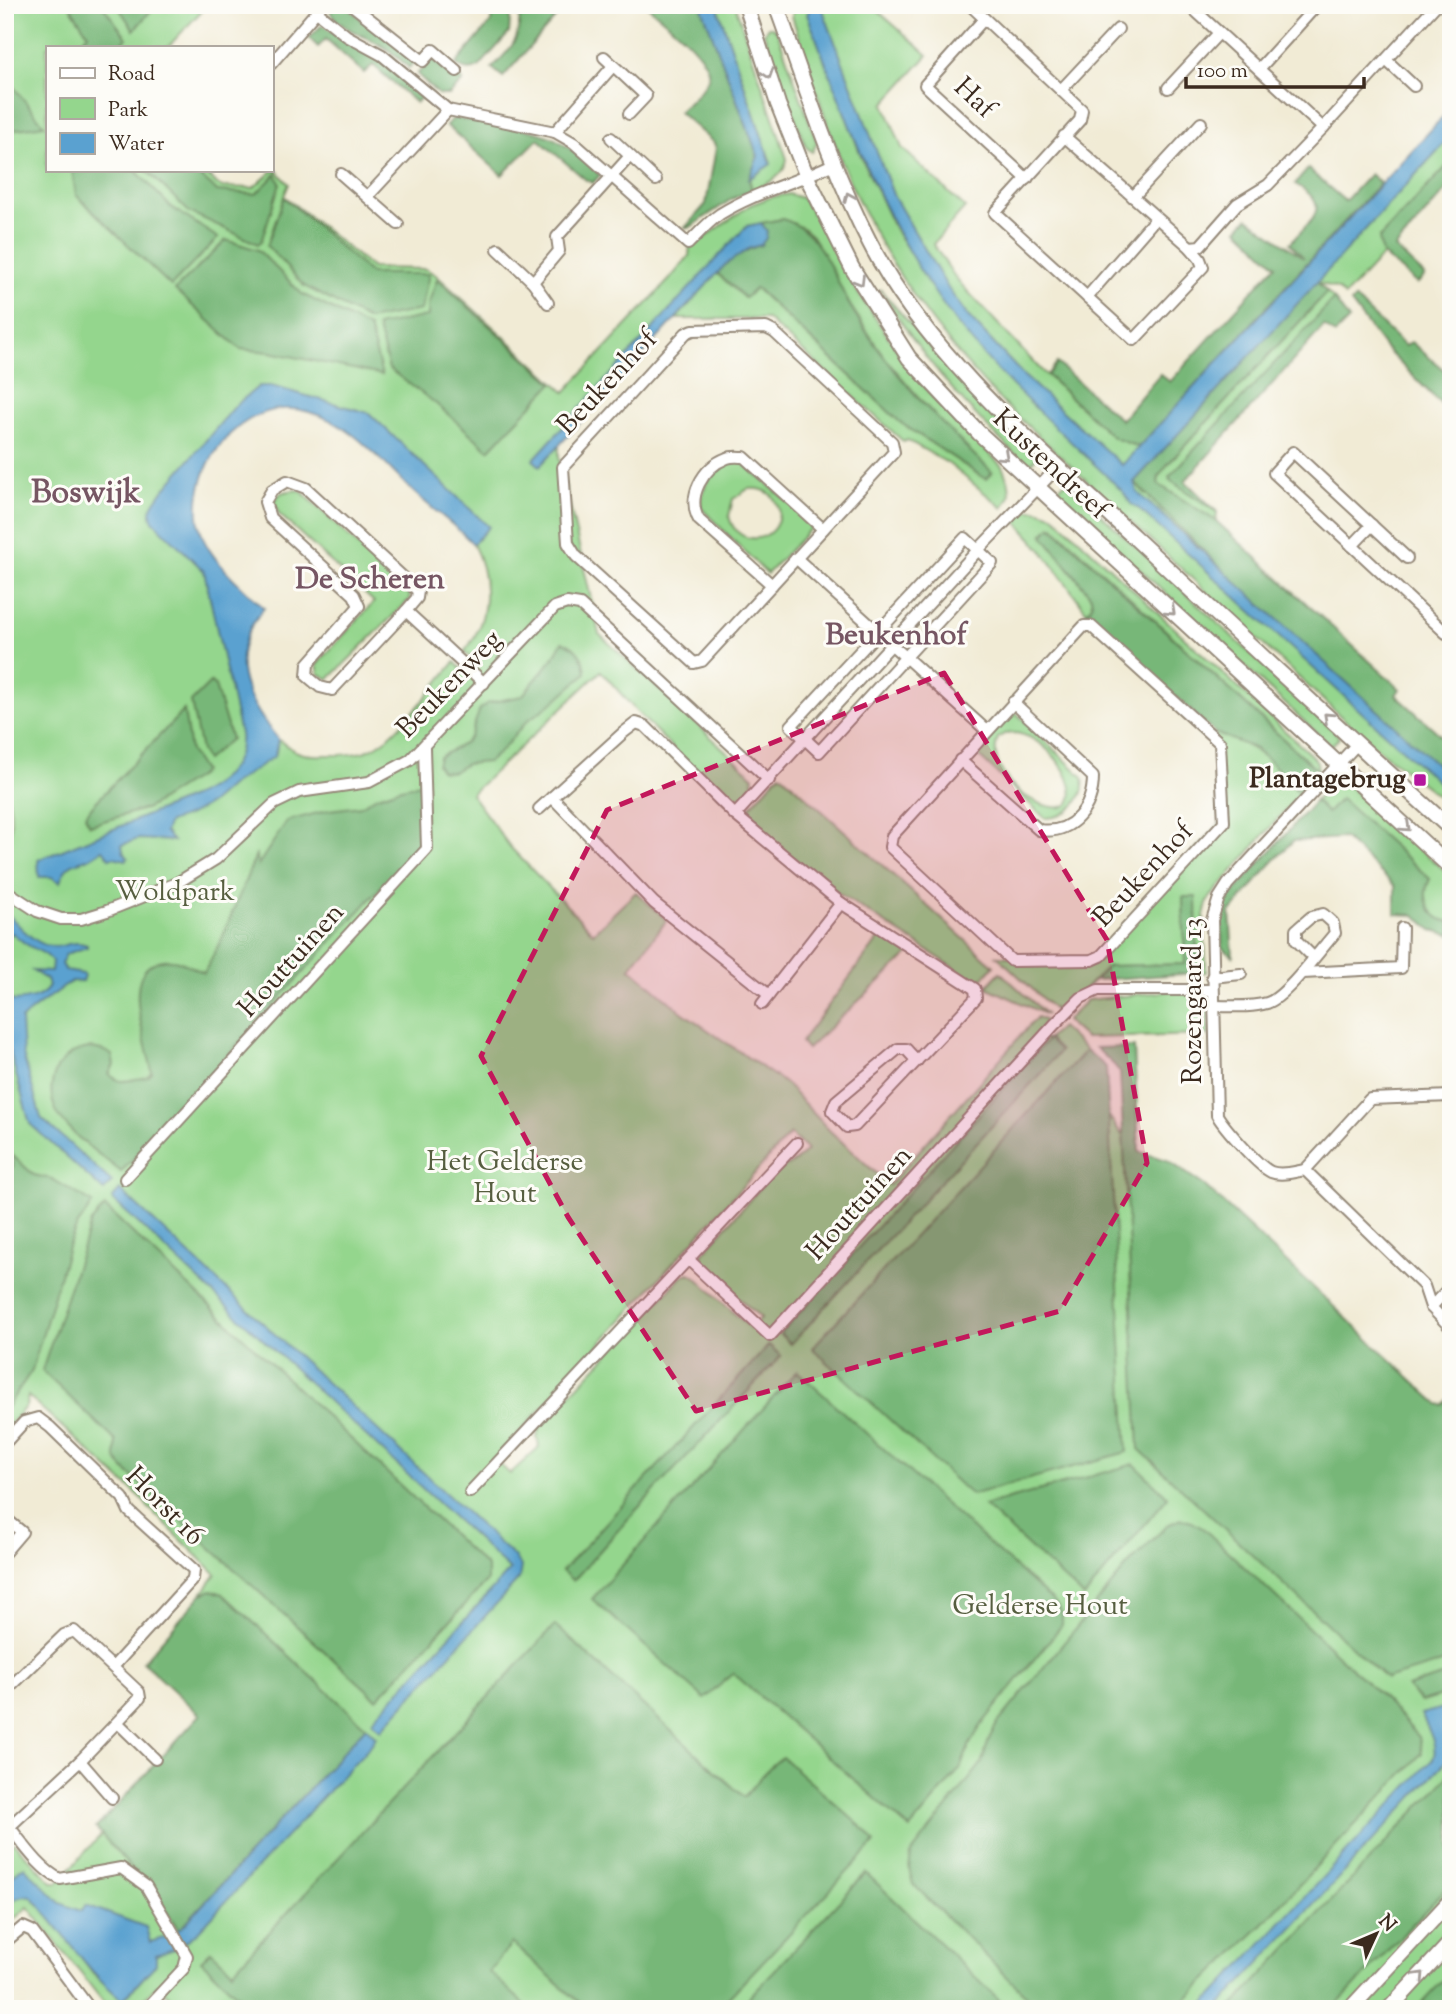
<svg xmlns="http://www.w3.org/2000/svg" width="1456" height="2014" viewBox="0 0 1456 2014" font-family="'Sorts Mill Goudy',serif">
  <rect width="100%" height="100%" fill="#fdfcf7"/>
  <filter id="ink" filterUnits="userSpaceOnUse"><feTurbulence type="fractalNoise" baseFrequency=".0143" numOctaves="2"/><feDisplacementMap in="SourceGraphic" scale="14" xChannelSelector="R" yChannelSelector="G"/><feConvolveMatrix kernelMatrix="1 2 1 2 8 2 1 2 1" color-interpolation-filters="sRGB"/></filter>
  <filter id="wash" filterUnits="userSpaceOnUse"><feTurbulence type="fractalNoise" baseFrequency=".00686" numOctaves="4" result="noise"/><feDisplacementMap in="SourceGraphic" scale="28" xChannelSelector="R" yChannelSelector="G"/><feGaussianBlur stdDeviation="1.57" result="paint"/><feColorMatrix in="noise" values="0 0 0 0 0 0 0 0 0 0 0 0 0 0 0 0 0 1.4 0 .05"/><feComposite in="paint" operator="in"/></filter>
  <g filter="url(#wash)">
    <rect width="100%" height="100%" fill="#f1ebd5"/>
    <!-- green -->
    <g fill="#94d68d" stroke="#688056" stroke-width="2" fill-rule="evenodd">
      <path d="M5,5H207L168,47H47V170H201L221,187L253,188L275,169L289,184L284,196L372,268L426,269L436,275L565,392L670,279L689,256L690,244L700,241L750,205L771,197L789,194L802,198L822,227L856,290L911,370L937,402L1002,466L1009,484L1010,496L1003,508L949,464L907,440L904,442L767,319H676L717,273L744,298L755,288L901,423L985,479L992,473L947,430L885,358L850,305L812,236L803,228L782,219L747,226L674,307L557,446L559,444V458L599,634L754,777C752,791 741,801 728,804L637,712L601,671L471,794L511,848L593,933L636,892L667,920L630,968L682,1012L786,1084L829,1130L889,1185L1037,1017L1052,1024L1041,1036L1059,1052L1048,1039L1061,1027L1086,1050L1073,1064L1145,1168L1451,1455V2009H184L157,1985L134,2009H109L28,1907L5,1927V1845L14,1843L52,1882H58L211,1714L154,1661L216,1574L148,1507L142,1499L28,1396L26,1406L5,1430V1177L16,1168L5,1136V854C13,830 13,810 5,786ZM307,401L363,424L481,535L473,544C491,579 490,621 464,652L472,659L462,670L455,662C435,685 397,738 369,750C356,755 340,755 326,755C303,756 296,754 278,739L276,753L231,665L235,636L183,496L236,415ZM790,1134L807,1150L796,1161L773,1173L701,1255L700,1260L704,1267L761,1318L750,1328L694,1275L689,1273L683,1275L539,1427L537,1437L539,1447L510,1474L495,1460ZM53,1919L146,1975L123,2000L93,1973Z"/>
      <path d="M717,5H735L787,159C785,177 767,184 752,190L749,179L771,163Z"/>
      <path d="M795,5H882L878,11L928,55L884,104L902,148L965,208L933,244L957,280L1041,370L1114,438L1139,447L1122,466L1024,376L967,315L949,290L894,197L822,8L813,6L807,14L863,161L895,230L954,320L1017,389L1060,429L1134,482L1296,642L1451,782V806L1364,738L1002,402C935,333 878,254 842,163C823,115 808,65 792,16Z"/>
      <polygon points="768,27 772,27 777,31 817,143 812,152 806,147 764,33"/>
      <polygon points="1451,136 1451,162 1380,237 1383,255 1345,296 1338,289 1317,282"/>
      <path d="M880,289L964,386L1037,456L1029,467C969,412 922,359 880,289Z"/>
      <polygon points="1327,292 1334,299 1170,480 1217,512 1216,521 1158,484 1159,476 1168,464"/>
      <path d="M736,462H742L811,522L812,527L767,574L701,508C700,486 714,468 736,462ZM748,489C764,487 775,494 779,510C780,544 736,549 729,516L733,499Z"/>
      <polygon points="1066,482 1336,733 1339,738 1331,746 1055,491"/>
      <path d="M297,490L301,491L410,595L409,600L329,679L319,674L317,664L374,602L279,514L274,503C278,491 285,491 297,490Z"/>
      <polygon points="1025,510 1037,510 1053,515 1314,758 1317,762 1318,771 1054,527 1043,535 1091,597 1092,605 1087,612 1041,549 1014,519"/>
      <path d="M1011,708L1083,777C1087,798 1067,819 1045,818L972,750ZM1016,733C1034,736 1050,750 1060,764C1071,778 1082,811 1053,807C1024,804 986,768 998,738L1004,734Z"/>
      <path d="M1215,733C1256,746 1273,760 1299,794L1208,900L1204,916L1206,972L1197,973L1196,897H1183L1185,964L1108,966L1060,1015L997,956L1077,961L1094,956L1222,821Z"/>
      <polygon points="780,773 994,966 978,983 838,893 747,822 749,808"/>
      <path d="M1336,780L1345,783L1451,876V922C1429,919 1420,897 1430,879L1341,800L1327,813L1315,801Z"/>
      <polygon points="883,933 911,952 807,1049 801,1042"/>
      <polygon points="1000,972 1047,1015 986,987"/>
      <polygon points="1207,987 1209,1035 1085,1038 1066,1021 1087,1000"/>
    </g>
    <!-- forest -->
    <g fill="#77b778" stroke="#59704b" stroke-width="2">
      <polygon points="69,5 102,5 127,38 119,47 76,47 88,34"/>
      <polygon points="117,5 156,5 134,30"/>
      <path d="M333,5H345L367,24L406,49L417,60L409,68C400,60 393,52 382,46C365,35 340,30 330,11Z"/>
      <path d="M492,5H511L509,33L479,67C470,72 464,70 456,64L491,22Z"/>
      <path d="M520,5H567L503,77L492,68C516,43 520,40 520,5Z"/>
      <path d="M646,5H701L758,157L749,179L752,190L732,199L689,228H685L706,204L716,148L714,143L679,112C688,103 704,90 708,78C714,57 661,18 646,5Z"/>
      <polygon points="322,25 389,67 423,95 416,103 373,65 364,73 326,39 318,47 309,38"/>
      <polygon points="433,59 452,76 456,74 463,81 449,95 439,95 417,74"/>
      <polygon points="5,76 44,125 5,131"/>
      <path d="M454,118C483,123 532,126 557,140C573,149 587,163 600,175L593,183L586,180L538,139L502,175L446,125Z"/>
      <polygon points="1451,162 1451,185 1395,248 1425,276 1417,284 1382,254 1379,238"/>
      <path d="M1308,169L1345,201L1370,174L1380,183L1139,447L1114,438L1047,375L1057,363L1121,420L1160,374L1170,382L1276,265L1238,229L1248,218L1304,258L1290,243C1312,219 1334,206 1295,184Z"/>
      <polygon points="72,170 135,170 171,207 218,238 171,286 76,195"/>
      <polygon points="146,170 193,170 217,191 256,194 276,174 280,183 261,242 258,244 189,212"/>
      <polygon points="284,197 371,274 429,274 421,310 368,320 304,286 267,246"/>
      <path d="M782,219C820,229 832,273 849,304C886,369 938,421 992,472L986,479L901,423L756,288L745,298L717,273C729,260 744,250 761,245L767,231L761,223Z"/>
      <polygon points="226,240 258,250 302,294 369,328 382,375 270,352 240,349 175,290"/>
      <polygon points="437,279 553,383 489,450 435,403 389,369 377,326 428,316 428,305"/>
      <polygon points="1317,282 1327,292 1168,464 1159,476 1158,484 1216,521 1400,689 1396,695 1446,740 1451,735 1451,782 1296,642 1134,482"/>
      <polygon points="1334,299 1349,320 1335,334 1324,326 1185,481 1217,512 1170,480 1169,477"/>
      <polygon points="1355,299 1405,346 1411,342 1451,376 1451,414 1385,348 1351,303"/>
      <polygon points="1051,526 1318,771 1299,794 1286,777 1256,749 1215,733 1086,614 1092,605 1091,596 1043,535"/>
      <path d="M562,642C575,644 586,660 586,673L555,701L527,721L501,751L488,762L466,764L453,772L442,771L437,765L439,757L465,743L470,736L480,709L488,703L522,696L552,660Z"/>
      <polygon points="211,682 215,686 231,739 206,760 201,751 191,702"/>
      <polygon points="184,710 190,751 203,771 200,775 148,808 90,825 85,816 93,805"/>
      <path d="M420,784L424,840L121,1172C102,1156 70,1135 58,1114C36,1077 73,1031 112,1055L114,1065L109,1074C119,1083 123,1082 136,1079C144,1077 146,1079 152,1073C148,1045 122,981 152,964C160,959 169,959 178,961C187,964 196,969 204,973L221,940L256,855L258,865L287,821L329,810L361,806L375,797L401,788Z"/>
      <path d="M1341,799L1430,879C1420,897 1429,919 1451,922V935L1432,930L1415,915L1395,914V886L1344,838L1293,841L1270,865L1230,913L1233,956L1222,947L1221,914L1226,901L1315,801L1327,813Z"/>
      <polygon points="1183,897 1196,897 1197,973 1094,980 1108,966 1185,964"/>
      <polygon points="1048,1039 1060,1051 1040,1074 791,1344 780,1334"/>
      <polygon points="1134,1047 1139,1152 1167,1160 1205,1186 1438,1404 1443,1405 1451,1397 1451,1660 1386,1679 1139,1449 1120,1073 1115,1066 1096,1048"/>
      <polygon points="1086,1050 1106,1067 1127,1452 971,1495 812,1348"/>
      <polygon points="12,1155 34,1175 52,1179 93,1203 76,1228 69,1244 32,1370 5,1410 5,1173 13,1166"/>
      <polygon points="105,1207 487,1567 487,1581 377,1699 124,1469 116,1459 116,1441 42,1371 91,1222"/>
      <polygon points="769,1345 781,1356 628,1519 573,1581 562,1571"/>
      <polygon points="797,1371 1054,1602 1062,1613 1062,1625 982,1724 970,1744 960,1769 910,1829 733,1673 705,1699 592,1599"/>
      <polygon points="1134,1464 1168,1497 1084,1597 984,1506"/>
      <polygon points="1181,1519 1192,1522 1204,1529 1380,1695 1419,1737 1422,1753 1257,1930 1177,2009 1040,2009 913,1884 909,1869 911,1854 981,1764 990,1737 997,1724 1127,1566 1167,1525"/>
      <polygon points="211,1590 223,1594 366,1727 179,1930 145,1880 130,1867 96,1828 200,1715 143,1662 201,1595"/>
      <polygon points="555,1625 744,1797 769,1768 782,1757 867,1832 875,1843 718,2009 587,2009 512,1943 489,1972 530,2009 252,2009 201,1961 211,1951 233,1971"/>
      <polygon points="1451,1673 1451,1693 1421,1702 1407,1687"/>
      <polygon points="1451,1773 1451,1883 1333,2009 1230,2009"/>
      <polygon points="866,1873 1009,2009 738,2009"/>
      <polygon points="1451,1972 1451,2009 1416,2009"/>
    </g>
    <!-- water -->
    <g fill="#5aa1d0" stroke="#4a6677" stroke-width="2">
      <polygon points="701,5 717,5 771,164 749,179 758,156"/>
      <path d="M813,5L822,8L894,197L949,290L967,315L1024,376L1122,465L1451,108V136L1134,482L1137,492L1451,777V794L1138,508L1131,504L1123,492C1061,430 989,372 939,299C877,211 845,113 807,14Z"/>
      <polygon points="761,223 767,231 766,238 761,245 750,248 725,265 540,466 533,460 726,248 747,226"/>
      <path d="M259,386H271L369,413L489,527L473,544C456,526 436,512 417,495C384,465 354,424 309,412C241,392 181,473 202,535C211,561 244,588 264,608C224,655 243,697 278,739L275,756L230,786L211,803L190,815L169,822L165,832L173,841L138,839L122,845L123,851L128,858L126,860L113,857L109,858L103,850C97,852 93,857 87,859C72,863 65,866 60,882L51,877H39L38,860L199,794C223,781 243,764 240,734L204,571L153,521C147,510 155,502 161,493L236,405Z"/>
      <path d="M5,911C18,924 38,951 60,946C70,944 77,941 87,945V947L66,954L61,964L66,971L83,974L84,976L82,982L72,981C56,994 35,1005 21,1020L23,1054L41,1118L112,1182L104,1191L30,1124L5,1035V994L13,1001C26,1000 44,998 49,986L47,980L33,971L51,972L52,961C45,951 36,951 26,944C21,941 17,936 12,933L5,940Z"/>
      <polygon points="120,1190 514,1557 521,1566 519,1579 381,1730 372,1721 510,1570 112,1199"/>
      <path d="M1451,1706V1756L1217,2009H1200L1433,1759C1439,1746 1427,1727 1421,1714Z"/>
      <path d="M366,1727L376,1737L371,1745L197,1933L177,1948L156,1955V1964L123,2000C86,1972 63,1930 31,1896C20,1895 13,1899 5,1907V1882L24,1866L60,1903L81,1911L86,1905L146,1927L150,1942L170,1936L185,1924Z"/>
    </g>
  </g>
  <g filter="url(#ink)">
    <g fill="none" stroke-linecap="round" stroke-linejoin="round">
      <defs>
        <g id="minor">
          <polyline points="352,5 423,61 433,50 457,71"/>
          <polyline points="970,5 1082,110 1080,120 995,213 1134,340 1203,267 1200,259 1190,247 1064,136"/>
          <polyline points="1189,5 1323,128 1436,5"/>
          <path d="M317,12L347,36L382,55L448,110L555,132L574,143L688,244C698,234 708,222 720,214C755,192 798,182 835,163"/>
          <polyline points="984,19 925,85 1027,179"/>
          <polyline points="604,57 646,96 629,114"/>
          <polyline points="1386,60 1414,86"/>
          <polyline points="271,64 322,5"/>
          <polyline points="1259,69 1317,5"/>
          <polyline points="1168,88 1219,33"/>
          <polyline points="1061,90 1118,29"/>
          <polyline points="555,132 613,66"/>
          <polyline points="611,138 656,180"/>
          <polyline points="341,174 398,224"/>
          <polyline points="368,196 448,110"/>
          <polyline points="1133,197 1201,123"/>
          <polyline points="1190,247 1200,246 1237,204 1268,185 1323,128"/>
          <polyline points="498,249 533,282 548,303"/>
          <polyline points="1451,276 1451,279"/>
          <polyline points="533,282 559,251 557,237 630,156"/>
          <polyline points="1087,297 1156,218"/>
          <polygon points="766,328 774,332 892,442 894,452 702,661 694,663 576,556 568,543 563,467 686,333 693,330"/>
          <polygon points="287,481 306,488 418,591 417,598 406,611 332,690 320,687 307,676 308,664 359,606 354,595 270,518 265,502 272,490"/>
          <polygon points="965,538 992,563 819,752 791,726"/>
          <polyline points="1352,546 1372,525"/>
          <polyline points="796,558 986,730"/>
          <polyline points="1407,558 1293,452 1274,473 1446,633 1451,628"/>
          <path d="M772,585L699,520C686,497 703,467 727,458C732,456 739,457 744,457L823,529"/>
          <polyline points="406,611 484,683"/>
          <polygon points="1084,626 1091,626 1220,743 1224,822 1101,956 1092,960 1012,961 890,847 892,836"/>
          <path d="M960,760L1039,830C1073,835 1093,807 1093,777L1013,702"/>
          <polyline points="552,797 654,903 769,995"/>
          <polyline points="539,809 623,733 636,723 645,726 735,815 841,903 762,1004"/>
          <polyline points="735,815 979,549 1058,467"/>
          <polyline points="5,890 37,911 61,919 81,919 107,911 177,883 216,859 274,804 299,792 369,782 410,760 555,607 567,603 580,605 769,780"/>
          <polyline points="841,903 975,989 976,998 855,1126 847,1127 832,1111 836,1101 898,1049 906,1049 917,1061"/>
          <polyline points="1303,973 1401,968 1402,928"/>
          <polyline points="1212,977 1241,974"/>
          <path d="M1213,1006C1230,1006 1250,1008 1267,1003C1285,998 1321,949 1335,933L1333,923L1323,914L1311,917L1296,930V940L1313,957"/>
          <path d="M1305,1170C1294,1172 1281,1176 1271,1172C1259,1167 1224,1127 1217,1115L1212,920L1219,898L1228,884L1357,744"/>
          <polyline points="1305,1170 1424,1286 1431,1307 1451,1328"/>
          <polyline points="1305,1170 1370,1099 1451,1096"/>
          <polyline points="125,1179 427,849 424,748"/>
          <polyline points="689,1260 770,1336 1054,1025 1081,998 1098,990 1212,990"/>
          <polyline points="1431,1307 1451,1286"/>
          <polyline points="5,1443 24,1422 38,1418 50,1427 123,1498 129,1511 194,1570 193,1579 113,1667"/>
          <polyline points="470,1492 797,1143"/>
          <polyline points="5,1518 22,1532 5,1552"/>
          <polyline points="5,1692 64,1635 74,1631 139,1692 140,1698 80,1761 9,1827 5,1839"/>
          <polyline points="118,1723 155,1759"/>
          <polyline points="80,1761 112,1798"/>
          <path d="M7,1824C22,1842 39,1869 60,1879L121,1868L146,1886L187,1956L184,1968L146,2009"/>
          <polyline points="5,1942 23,1927 32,1931 90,2009"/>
        </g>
        <g id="secondary">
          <polyline points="746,5 778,104 807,177 852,268 909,358 979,433 1451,868"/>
          <path d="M776,5C805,84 831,168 870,243C927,355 1043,453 1134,537C1239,635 1344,733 1451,829"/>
          <polyline points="1350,2009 1451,1900"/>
          <polyline points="1389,2009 1451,1942"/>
        </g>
      </defs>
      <!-- minor casing -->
      <use href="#minor" stroke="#968a7a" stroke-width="14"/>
      <!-- secondary casing -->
      <use href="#secondary" stroke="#968a7a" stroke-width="18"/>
      <!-- minor -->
      <use href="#minor" stroke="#fff" stroke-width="10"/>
      <!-- secondary -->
      <use href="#secondary" stroke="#fff" stroke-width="14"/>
    </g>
    <!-- one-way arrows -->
    <defs><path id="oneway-chevron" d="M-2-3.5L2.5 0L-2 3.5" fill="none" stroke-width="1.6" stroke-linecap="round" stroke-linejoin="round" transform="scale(1.75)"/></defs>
    <g stroke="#a79f9a">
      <use href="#oneway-chevron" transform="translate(768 74) rotate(72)"/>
      <use href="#oneway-chevron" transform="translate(849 197) rotate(-114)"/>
      <use href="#oneway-chevron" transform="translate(860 281) rotate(59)"/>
      <use href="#oneway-chevron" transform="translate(1004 456) rotate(42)"/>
      <use href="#oneway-chevron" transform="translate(1171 611) rotate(43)"/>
      <use href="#oneway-chevron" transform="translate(1328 717) rotate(-137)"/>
      <use href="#oneway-chevron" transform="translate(1406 827) rotate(42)"/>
      <use href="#oneway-chevron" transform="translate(1420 1976) rotate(-47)"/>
    </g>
  </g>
  <!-- marked area -->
  <path fill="#c2185b" fill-opacity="0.2" stroke="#c2185b" stroke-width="5" stroke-dasharray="14 9" stroke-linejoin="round" d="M944,673L1107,940L1147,1163L1060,1311L696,1411L568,1217L481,1056L607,810Z"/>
  <!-- markers -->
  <rect fill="#b5179e" stroke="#fdfcf7" stroke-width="2.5" x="1413" y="773" width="14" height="14" rx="3.5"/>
  <g text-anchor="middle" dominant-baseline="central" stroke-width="6" stroke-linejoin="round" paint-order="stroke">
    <!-- street labels -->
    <g font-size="28" fill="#3b2a1e" stroke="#fdfcf7">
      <text transform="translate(974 99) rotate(43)">Haf</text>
      <text transform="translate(608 383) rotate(-47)">Beukenhof</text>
      <text transform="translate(1050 465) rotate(43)">Kustendreef</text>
      <text transform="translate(450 685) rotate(-46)">Beukenweg</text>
      <text transform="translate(1144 875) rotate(-47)">Beukenhof</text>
      <text transform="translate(292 961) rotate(-48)">Houttuinen</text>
      <text transform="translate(1194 1001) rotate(-90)">Rozengaard 13</text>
      <text transform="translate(860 1204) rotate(-48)">Houttuinen</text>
      <text transform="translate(164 1507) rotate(45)">Horst 16</text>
    </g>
    <!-- poi labels -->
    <g font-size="28" font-weight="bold" fill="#3b2a1e" stroke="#fdfcf7" text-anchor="end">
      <text x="1406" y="780">Plantagebrug</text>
    </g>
    <!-- park labels -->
    <g font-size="28" fill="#565e3f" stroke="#fdfcf7">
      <text x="175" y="893">Woldpark</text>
      <text x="505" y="1163">Het Gelderse<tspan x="505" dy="32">Hout</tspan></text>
      <text x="1040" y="1607">Gelderse Hout</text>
    </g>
    <!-- neighbourhood labels -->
    <g font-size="30" font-weight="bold" fill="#765663" stroke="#fdfcf7">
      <text x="370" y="580">De Scheren</text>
      <text x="896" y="636">Beukenhof</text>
    </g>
    <!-- quarter labels -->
    <g font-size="32" font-weight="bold" fill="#765663" stroke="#fdfcf7">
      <text x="86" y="494">Boswijk</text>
    </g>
  </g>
  <!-- margin -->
  <rect width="1456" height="2014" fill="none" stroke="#fdfcf7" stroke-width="28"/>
  <!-- legend -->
  <rect x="46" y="46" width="228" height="126" fill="#fdfcf7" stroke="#afa8a0" stroke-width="2"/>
  <rect x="60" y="68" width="35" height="10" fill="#ffffff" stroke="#afa8a0" stroke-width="2"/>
  <text x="108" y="80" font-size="21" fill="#3b2a1e">Road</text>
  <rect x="60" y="98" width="35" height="21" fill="#94d68d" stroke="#afa8a0" stroke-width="2"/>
  <text x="108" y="116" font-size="21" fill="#3b2a1e">Park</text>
  <rect x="60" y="133" width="35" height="21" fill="#5aa1d0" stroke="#afa8a0" stroke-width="2"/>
  <text x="108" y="150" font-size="21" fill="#3b2a1e">Water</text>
  <!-- north arrow -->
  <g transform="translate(1376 1934) rotate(46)" stroke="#fdfcf7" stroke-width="5" paint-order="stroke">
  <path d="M0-5L12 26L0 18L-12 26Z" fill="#3b2a1e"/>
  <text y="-10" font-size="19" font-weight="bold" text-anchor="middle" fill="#3b2a1e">N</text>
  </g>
  <!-- scale -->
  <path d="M1186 77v10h178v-10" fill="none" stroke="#3b2a1e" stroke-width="3.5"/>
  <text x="1197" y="77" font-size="21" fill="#3b2a1e" stroke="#fdfcf7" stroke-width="5" paint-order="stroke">100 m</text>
</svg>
